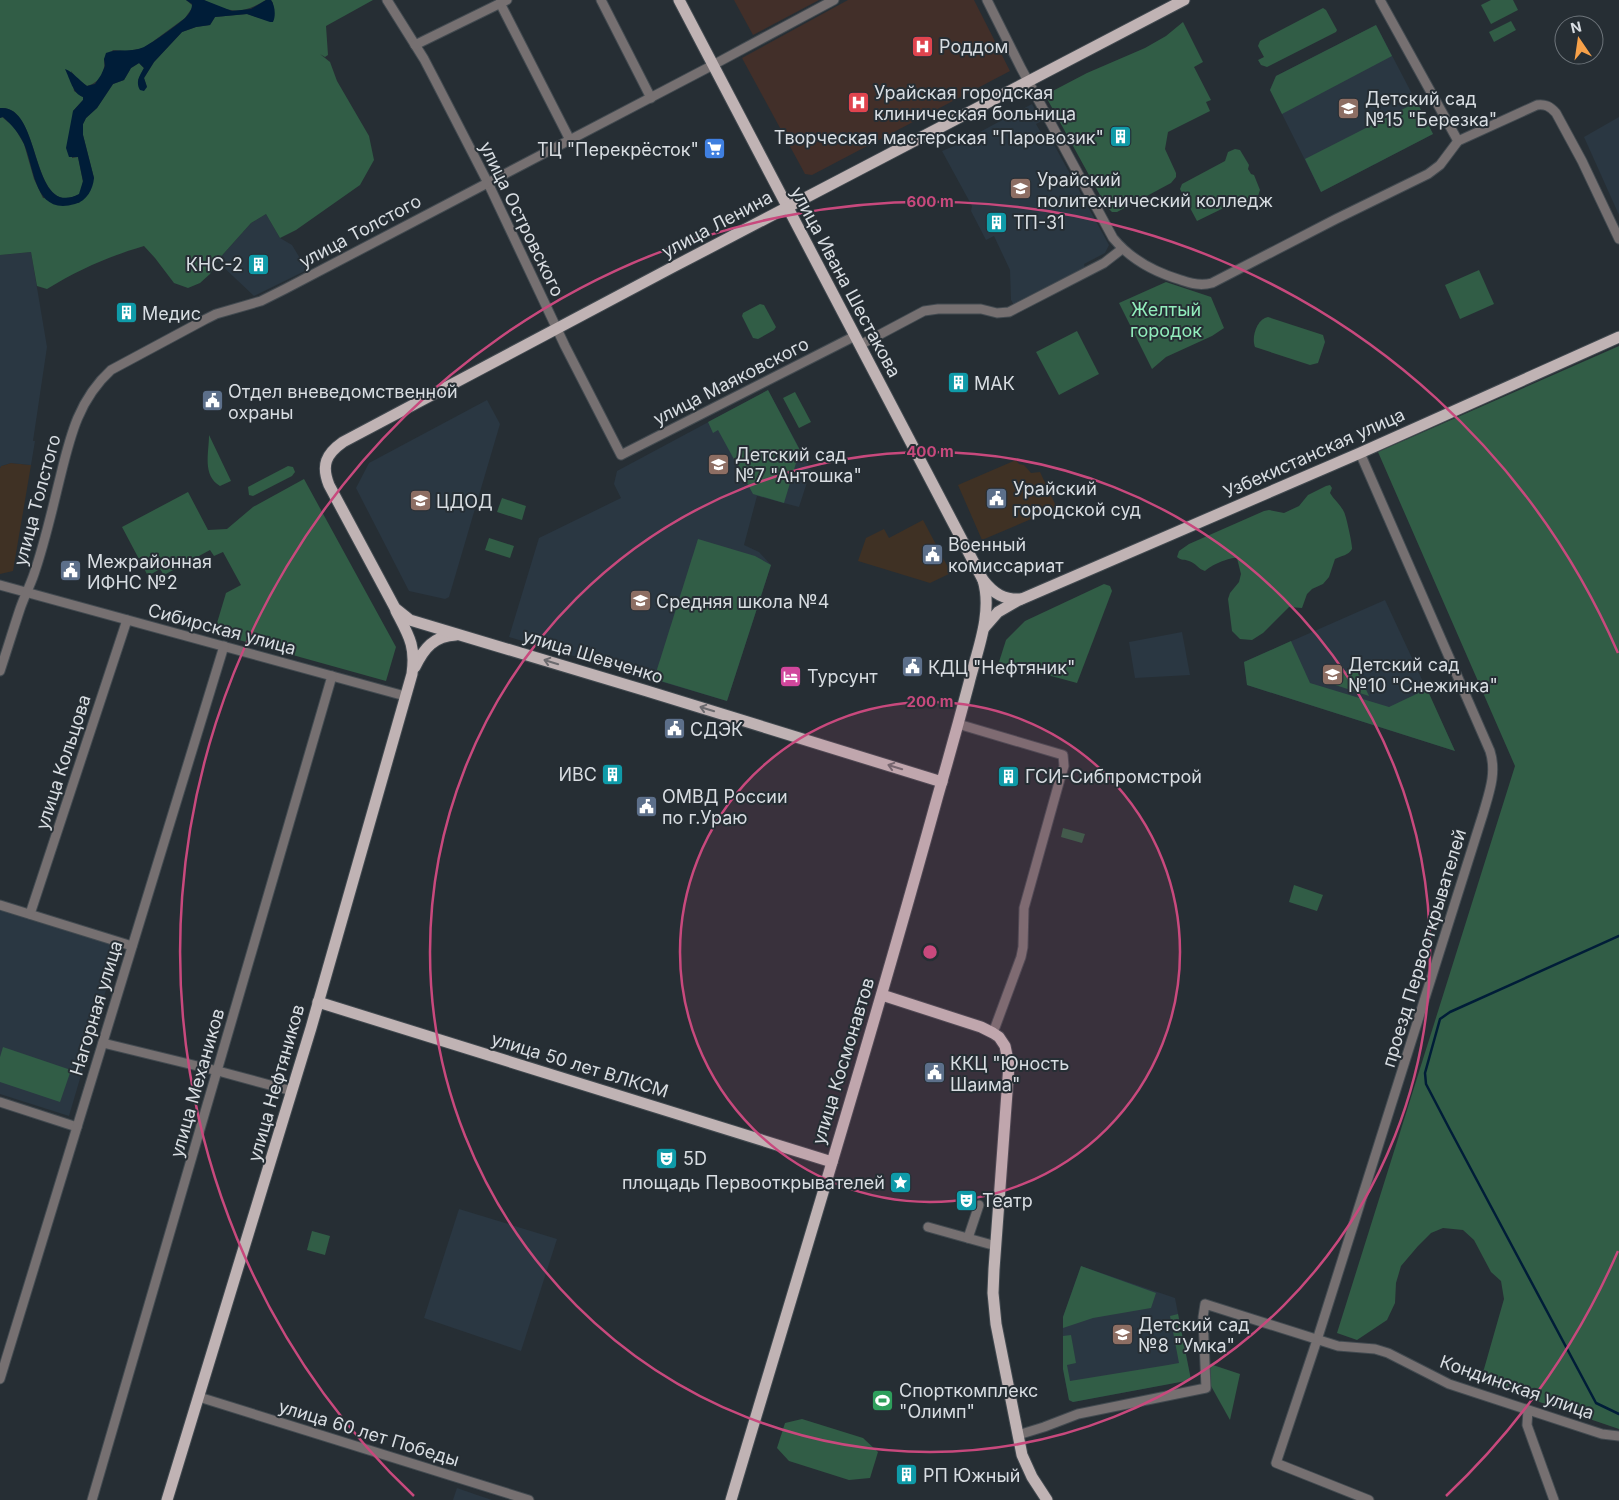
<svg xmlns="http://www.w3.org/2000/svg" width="1619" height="1500" viewBox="0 0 1619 1500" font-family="Inter,sans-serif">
  <rect width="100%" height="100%" fill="#262e34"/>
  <!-- commercial -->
  <g fill="#3f3124">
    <polygon points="1016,460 1019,464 1024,465 1031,473 1040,472 1057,508 982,540 958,485"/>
    <polygon points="11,463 31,465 13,571 0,574 0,468 1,466"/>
    <polygon points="923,520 951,573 930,583 858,561 866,538 884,529 889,538"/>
  </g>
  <!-- built -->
  <g fill="#2a3742">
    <polygon points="1376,25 1433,134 1321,192 1270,90 1276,76"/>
    <polygon points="1032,104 1042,121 1036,124 1047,143 1052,141 1109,245 1105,253 1084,264 1085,268 1014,305 1011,300 1010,270 994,236 986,240 971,211 972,206 942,151 954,146"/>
    <polygon points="1619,117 1619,215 1584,137"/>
    <polygon points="266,214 280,238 292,245 307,270 254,296 217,261 251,223"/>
    <polygon points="31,252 47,347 33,441 35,441 31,465 11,463 1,466 0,468 0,255"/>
    <polygon points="768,390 811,470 799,507 757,496 744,545 759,552 771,565 727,701 509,637 539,538 621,498 614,484 617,471"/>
    <polygon points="487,400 500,424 449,597 445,599 409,591 356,488 369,463"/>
    <polygon points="1385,600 1425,686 1455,751 1247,685 1244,662"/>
    <polygon points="1182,632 1190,675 1135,678 1129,642"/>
    <polygon points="0,910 119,946 69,1116 0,1094"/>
    <polygon points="459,1209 557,1239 521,1351 424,1318"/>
    <polygon points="1081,1266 1175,1298 1191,1380 1073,1402 1069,1400 1063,1369 1063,1317"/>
    <polygon points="457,1488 477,1495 492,1500 453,1500"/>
  </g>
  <!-- medical -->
  <g fill="#422f29">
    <polygon points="734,0 819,0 753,35"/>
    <polygon points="848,0 974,0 1010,71 812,175 805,174 742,58"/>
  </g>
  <!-- green -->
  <g fill="#315d46">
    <path d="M0,0H186L192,5V8L185,18L144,48L127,51L113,50L104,59C106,72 99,83 87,86L76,78L71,71L74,91L83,97V100L73,111L72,158L78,157L83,182L80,194C29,221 43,104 0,108Z"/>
    <path d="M204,0H266C241,15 230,13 204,0Z"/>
    <path d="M271,0H373L326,26L328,55L325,57L320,54L330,62L337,81L369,136L374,160L360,185L296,230L280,238L266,214L251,223L217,261L210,274L200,283L188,288L174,283L155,258L144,246C107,257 80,269 47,289L37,286L31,252L0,255V118L2,117L14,127L24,144L34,179L43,198L79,203L94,178L83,135V124L86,118L97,108L113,84L124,80L131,68L139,63L144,68L138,80L147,87L144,78L154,62L182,32L196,27L210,25L215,17L247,14L273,22V3Z"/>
    <polygon points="1491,0 1513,0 1518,10 1491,24 1481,5"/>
    <polygon points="1323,8 1326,10 1337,30 1336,32 1267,67 1261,65 1258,60 1264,57 1258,46 1260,41"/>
    <polygon points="1511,21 1516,30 1494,42 1489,32"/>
    <polygon points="1183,22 1203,62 1194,67 1211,100 1206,102 1210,111 1168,132 1165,149 1176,173 1176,177 1171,183 1117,212 1112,212 1106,206 1045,95 1087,73 1145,48 1166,36"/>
    <polygon points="1376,25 1392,56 1282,114 1270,90 1276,76"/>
    <polygon points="1417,102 1433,134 1321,192 1305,159"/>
    <polygon points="1235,149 1240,150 1249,165 1248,169 1251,174 1254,175 1260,190 1258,196 1242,205 1236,202 1197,221 1180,189 1182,184 1225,161 1228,152"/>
    <polygon points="1479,270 1494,304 1460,319 1445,285"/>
    <polygon points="1166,282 1211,297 1224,328 1212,336 1166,357 1152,369 1119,303"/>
    <polygon points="760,304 764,305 776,327 774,330 758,339 753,338 742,316 743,313"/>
    <path d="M1268,317L1323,335L1325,342L1318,363L1310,365L1255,347C1251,337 1257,319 1268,317Z"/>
    <polygon points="1077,331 1099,374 1059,395 1036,352"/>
    <polygon points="1619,346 1619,1429 1478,1381 1484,1369 1504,1299 1501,1281 1491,1272 1474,1240 1463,1230 1443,1228 1431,1233 1418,1246 1401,1266 1396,1283 1395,1303 1387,1320 1357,1340 1337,1333 1515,766 1378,452"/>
    <polygon points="768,390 804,458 796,463 784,503 753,494 718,430 713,433 708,422"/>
    <polygon points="795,392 811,422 799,428 783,398"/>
    <path d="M209,435L231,481L220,486C202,475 209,453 209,435Z"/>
    <polygon points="288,466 293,467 295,472 292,476 253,496 249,495 248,487"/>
    <polygon points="304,479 396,647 386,681 214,633 226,593 241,585 223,552 214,556 210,550 164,575 160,569 148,576 122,527 188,492 208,530 227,529 253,507"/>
    <path d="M1330,485L1332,488L1330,493C1334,500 1341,505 1344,512C1346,515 1353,547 1352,549C1349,555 1341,556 1335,559L1329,577L1323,584L1312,589L1307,594L1302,608L1289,607L1263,633L1252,640L1240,639L1232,631L1228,599L1230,593L1239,582L1241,574L1237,558C1229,557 1211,565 1205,571C1198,569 1196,563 1189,561C1184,559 1182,561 1177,557L1179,551L1189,544L1264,511L1269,510L1284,513L1299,506L1308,495L1326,486Z"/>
    <polygon points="502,498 526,506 522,520 497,512"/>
    <polygon points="489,538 514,546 510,558 485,550"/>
    <polygon points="698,539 755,556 771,565 727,701 654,679"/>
    <polygon points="1104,584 1110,586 1112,591 1077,683 999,662 1006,640 1025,621"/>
    <polygon points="1291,641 1310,683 1389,707 1427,689 1455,751 1247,685 1244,662"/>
    <polygon points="1352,668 1355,668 1357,670 1369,696 1323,681"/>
    <polygon points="1063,828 1085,834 1082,843 1061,837"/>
    <polygon points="1294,885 1323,895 1317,911 1289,902"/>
    <polygon points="3,1047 71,1070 60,1102 0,1082 0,1057"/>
    <polygon points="312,1231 330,1236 325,1255 307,1250"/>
    <polygon points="1081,1266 1156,1293 1151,1308 1093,1318 1063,1328 1063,1317"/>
    <polygon points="1178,1314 1191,1380 1073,1402 1069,1400 1063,1369 1063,1336 1071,1335 1076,1363 1067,1365 1070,1381 1168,1365 1179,1363 1170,1316"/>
    <polygon points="1210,1364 1240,1374 1230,1420 1211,1386"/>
    <polygon points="802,1419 863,1438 878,1452 870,1478 849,1480 789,1461 777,1448 785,1423"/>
  </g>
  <!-- water -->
  <path fill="#001d38" d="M186,0H204L232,11L251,9L266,0H271C275,5 276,16 273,22H270L247,14L215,17L210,25L196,27L182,32L154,62L144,78L147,87L144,91L140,90C135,82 140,75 144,68L139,63L131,68L124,80L113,84L97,108L86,118L83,124V135L94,178C93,189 87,201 75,204C34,216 35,169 24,144C19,133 12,125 3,117L0,118V108C43,104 29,220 79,194L83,181L78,157H69L66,148L73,111L83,100V97C73,94 70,79 65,69C73,72 79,80 87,86L95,84L101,75L105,66L104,59L106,53C118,48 132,53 144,47C152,43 179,24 185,18C189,14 192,10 192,4Z"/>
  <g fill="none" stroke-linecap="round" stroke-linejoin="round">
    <!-- stream -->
    <polyline stroke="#001d38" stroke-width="2.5" points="1619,936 1450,1012 1440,1019 1425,1073 1426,1084 1449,1128 1596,1403 1619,1414"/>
    <defs>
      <g id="minor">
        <polyline points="387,0 424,59 436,82 488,183 565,346 621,455 855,336"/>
        <polyline points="601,0 651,98"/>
        <path d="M987,0L1021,68L1113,238C1131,260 1154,272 1181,280C1192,284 1201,286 1212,283L1336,219L1428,174L1440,165L1458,141L1537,105C1545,104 1550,106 1556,113L1582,161L1619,239"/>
        <polyline points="1380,0 1458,141"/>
        <polyline points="500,3 570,140"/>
        <polyline points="415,45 507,0"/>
        <polyline points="860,345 924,311 938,309 981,309 997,313 1009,312 1104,263 1122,249"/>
        <path d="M1360,453L1490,751C1497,773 1489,793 1483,814L1317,1340L1276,1463L1369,1500"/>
        <polyline points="0,585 405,696"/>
        <path d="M0,671C7,650 13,630 20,609C24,597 30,586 34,574C44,545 51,515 58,486C69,442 76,402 111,370L206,319L216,314L261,301L285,289L713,65L834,0"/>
        <polyline points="958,724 1063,755 1064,766 1060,779 1024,908 1023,947 1021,957 993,1033"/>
        <polyline points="0,905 132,946"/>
        <polyline points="30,914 127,620"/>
        <polyline points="103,1043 218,1071 292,1091"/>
        <polyline points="0,1102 77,1127"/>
        <polyline points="928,1227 996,1246"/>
        <polyline points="968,1238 979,1205"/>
        <polyline points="0,1379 224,646"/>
        <polyline points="199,1397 529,1500"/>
        <polyline points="1528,1410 1527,1425 1554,1500"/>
        <polyline points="1018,1435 1044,1427 1078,1414 1206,1388 1203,1317 1205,1304 1338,1346 1375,1349 1388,1353 1449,1384 1602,1434 1619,1436"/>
        <polyline points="92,1500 332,676"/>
      </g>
      <g id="major">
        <path d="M679,0L983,580C994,594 1004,600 1021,599"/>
        <polyline points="984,628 998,612 1017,601 1360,453 1619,337"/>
        <path d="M415,667C424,648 434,636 456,635"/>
        <path d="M942,782L647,691L410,620L395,608L329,485C321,465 326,454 343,442L671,268L1184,0"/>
        <polyline points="882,995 981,1027 993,1033 999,1037 1005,1046 1009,1065 994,1269 993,1293 996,1324 1022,1455 1032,1477 1047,1500"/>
        <polyline points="318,1002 832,1162"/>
        <path d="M167,1500L311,1028L412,674C416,646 409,636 396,611"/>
        <path d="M731,1500C801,1265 873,1031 938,795C949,757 959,721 969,683C977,651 993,613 983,580"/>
      </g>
    </defs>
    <!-- minor casing -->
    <use href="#minor" stroke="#424a50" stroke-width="11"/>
    <!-- major casing -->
    <use href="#major" stroke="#424a50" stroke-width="13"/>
    <!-- minor -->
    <use href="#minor" stroke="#767071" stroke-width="9"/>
    <!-- major -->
    <use href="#major" stroke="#c0b3b4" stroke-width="11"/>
  </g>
  <!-- one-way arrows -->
  <defs><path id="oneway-shaft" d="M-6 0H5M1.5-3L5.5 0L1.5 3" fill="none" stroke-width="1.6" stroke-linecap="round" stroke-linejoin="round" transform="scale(1.25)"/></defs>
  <g stroke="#6b6a6e">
    <use href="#oneway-shaft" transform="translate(551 662) rotate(-163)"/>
    <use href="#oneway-shaft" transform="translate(707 709) rotate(-163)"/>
    <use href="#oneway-shaft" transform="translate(895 767) rotate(-163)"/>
  </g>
  <!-- distance rings -->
  <circle cx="930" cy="952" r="250" fill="#c8497d" fill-opacity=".12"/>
  <g fill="none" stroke="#c8497d" stroke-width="2.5">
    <circle cx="930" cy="952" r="250"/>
    <circle cx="930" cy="952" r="500"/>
    <path d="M1618 1251A750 750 0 0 1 1446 1496M414 1496A750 750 0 1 1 1618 653"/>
  </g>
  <!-- icons -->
  <defs>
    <symbol id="hospital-square" viewBox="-11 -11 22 22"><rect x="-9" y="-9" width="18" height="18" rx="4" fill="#e0444e" stroke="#262e34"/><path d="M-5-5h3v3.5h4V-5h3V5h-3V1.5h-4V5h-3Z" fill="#fff"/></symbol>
    <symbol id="school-square" viewBox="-11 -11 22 22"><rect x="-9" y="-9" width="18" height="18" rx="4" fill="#8d6e63" stroke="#262e34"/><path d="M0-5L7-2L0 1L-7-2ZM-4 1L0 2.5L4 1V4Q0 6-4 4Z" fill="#fff"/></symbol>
    <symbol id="building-square" viewBox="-11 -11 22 22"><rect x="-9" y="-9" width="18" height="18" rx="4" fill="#0f9aa8" stroke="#262e34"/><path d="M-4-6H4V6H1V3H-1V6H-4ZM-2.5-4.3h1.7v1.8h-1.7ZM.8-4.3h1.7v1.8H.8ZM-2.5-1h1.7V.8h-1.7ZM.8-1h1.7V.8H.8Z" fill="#fff"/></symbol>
    <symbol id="supermarket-square" viewBox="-11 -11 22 22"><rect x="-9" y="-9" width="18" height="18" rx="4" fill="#3f7fe0" stroke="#262e34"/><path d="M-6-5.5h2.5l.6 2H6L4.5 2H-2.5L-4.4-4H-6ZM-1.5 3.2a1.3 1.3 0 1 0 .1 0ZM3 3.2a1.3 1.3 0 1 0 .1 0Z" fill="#fff"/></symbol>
    <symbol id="university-square" viewBox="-11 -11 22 22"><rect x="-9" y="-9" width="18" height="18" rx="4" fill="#8d6e63" stroke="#262e34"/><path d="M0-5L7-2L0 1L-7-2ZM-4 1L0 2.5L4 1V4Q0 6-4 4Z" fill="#fff"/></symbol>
    <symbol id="civic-square" viewBox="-11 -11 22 22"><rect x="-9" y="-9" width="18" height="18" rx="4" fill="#5c6f8a" stroke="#262e34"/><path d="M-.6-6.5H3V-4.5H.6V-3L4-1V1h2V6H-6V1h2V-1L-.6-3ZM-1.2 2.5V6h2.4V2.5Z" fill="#fff"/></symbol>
    <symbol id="hotel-square" viewBox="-11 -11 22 22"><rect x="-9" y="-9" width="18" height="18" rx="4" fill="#d1479c" stroke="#262e34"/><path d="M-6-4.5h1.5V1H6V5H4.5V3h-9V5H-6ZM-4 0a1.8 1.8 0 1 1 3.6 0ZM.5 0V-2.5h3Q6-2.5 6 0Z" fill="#fff"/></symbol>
    <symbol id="theatre-square" viewBox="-11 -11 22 22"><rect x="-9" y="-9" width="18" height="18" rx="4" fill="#0f9aa8" stroke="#262e34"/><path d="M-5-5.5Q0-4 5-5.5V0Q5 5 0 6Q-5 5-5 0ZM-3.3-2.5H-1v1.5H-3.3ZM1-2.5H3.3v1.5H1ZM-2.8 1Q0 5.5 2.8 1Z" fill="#fff"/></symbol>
    <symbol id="sight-square" viewBox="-11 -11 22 22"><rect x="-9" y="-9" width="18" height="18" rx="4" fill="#0f9aa8" stroke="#262e34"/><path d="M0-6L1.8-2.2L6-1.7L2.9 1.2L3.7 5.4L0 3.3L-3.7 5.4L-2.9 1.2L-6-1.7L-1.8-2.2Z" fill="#fff"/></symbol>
    <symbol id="stadium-square" viewBox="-11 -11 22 22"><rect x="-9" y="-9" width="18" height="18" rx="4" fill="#2e9e5b" stroke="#262e34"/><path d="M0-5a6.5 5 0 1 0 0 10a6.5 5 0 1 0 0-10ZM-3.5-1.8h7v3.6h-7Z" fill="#fff"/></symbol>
  </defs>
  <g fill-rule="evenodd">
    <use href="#hospital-square" x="910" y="34" width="25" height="25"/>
    <use href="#hospital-square" x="846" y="90" width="25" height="25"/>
    <use href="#school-square" x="1336" y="96" width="25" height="25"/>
    <use href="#building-square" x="1108" y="124" width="25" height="25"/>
    <use href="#supermarket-square" x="702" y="136" width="25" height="25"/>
    <use href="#university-square" x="1008" y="176" width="25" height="25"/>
    <use href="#building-square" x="984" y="210" width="25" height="25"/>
    <use href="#building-square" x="246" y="252" width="25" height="25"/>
    <use href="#building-square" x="114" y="300" width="25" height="25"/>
    <use href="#building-square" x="946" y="370" width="25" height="25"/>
    <use href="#civic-square" x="200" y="388" width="25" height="25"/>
    <use href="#school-square" x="706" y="452" width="25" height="25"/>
    <use href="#civic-square" x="984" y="486" width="25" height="25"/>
    <use href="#school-square" x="408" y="488" width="25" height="25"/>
    <use href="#civic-square" x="920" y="542" width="25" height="25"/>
    <use href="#civic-square" x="58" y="558" width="25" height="25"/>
    <use href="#school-square" x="628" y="588" width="25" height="25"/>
    <use href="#civic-square" x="900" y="654" width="25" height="25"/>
    <use href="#school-square" x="1320" y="662" width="25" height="25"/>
    <use href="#hotel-square" x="778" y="664" width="25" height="25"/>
    <use href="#civic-square" x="662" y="716" width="25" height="25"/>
    <use href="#building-square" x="600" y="762" width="25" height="25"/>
    <use href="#building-square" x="996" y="764" width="25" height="25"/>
    <use href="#civic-square" x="634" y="794" width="25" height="25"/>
    <use href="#civic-square" x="922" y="1060" width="25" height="25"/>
    <use href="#theatre-square" x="654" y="1146" width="25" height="25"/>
    <use href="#sight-square" x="888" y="1170" width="25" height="25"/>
    <use href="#theatre-square" x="954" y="1188" width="25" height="25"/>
    <use href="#school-square" x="1110" y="1322" width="25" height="25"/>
    <use href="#stadium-square" x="870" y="1388" width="25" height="25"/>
    <use href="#building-square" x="894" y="1462" width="25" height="25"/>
  </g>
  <g text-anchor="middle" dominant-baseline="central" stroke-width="4" stroke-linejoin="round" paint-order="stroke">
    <!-- poi labels -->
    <g font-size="18" fill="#d8dde2" stroke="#262e34" text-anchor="start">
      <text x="939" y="46">Роддом</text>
      <text x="874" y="92">Урайская городская<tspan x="874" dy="21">клиническая больница</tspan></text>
      <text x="1365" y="98">Детский сад<tspan x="1365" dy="21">№15 "Березка"</tspan></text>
      <text x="1104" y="137" text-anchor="end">Творческая мастерская "Паровозик"</text>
      <text x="699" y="149" text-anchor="end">ТЦ "Перекрёсток"</text>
      <text x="1037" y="179">Урайский<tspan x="1037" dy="21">политехнический колледж</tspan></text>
      <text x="1013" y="222">ТП-31</text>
      <text x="243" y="264" text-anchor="end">КНС-2</text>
      <text x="142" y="313">Медис</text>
      <text x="974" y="383">МАК</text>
      <text x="228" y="391">Отдел вневедомственной<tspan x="228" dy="21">охраны</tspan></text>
      <text x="735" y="454">Детский сад<tspan x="735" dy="21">№7 "Антошка"</tspan></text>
      <text x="1013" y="488">Урайский<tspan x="1013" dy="21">городской суд</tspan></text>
      <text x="436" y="501">ЦДОД</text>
      <text x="948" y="544">Военный<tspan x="948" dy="21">комиссариат</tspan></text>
      <text x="87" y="561">Межрайонная<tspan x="87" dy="21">ИФНС №2</tspan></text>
      <text x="656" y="601">Средняя школа №4</text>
      <text x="1348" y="664">Детский сад<tspan x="1348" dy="21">№10 "Снежинка"</tspan></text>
      <text x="928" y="667">КДЦ "Нефтяник"</text>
      <text x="807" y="676">Турсунт</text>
      <text x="690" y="729">СДЭК</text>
      <text x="597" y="774" text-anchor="end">ИВС</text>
      <text x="1025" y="776">ГСИ-Сибпромстрой</text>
      <text x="662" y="796">ОМВД России<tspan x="662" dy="21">по г.Ураю</tspan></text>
      <text x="950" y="1063">ККЦ "Юность<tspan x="950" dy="21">Шаима"</tspan></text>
      <text x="683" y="1158">5D</text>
      <text x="885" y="1182" text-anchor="end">площадь Первооткрывателей</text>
      <text x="982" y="1200">Театр</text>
      <text x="1138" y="1324">Детский сад<tspan x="1138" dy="21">№8 "Умка"</tspan></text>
      <text x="899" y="1390">Спорткомплекс<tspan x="899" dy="21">"Олимп"</tspan></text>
      <text x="923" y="1475">РП Южный</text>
    </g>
    <!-- street labels -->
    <g font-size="18" fill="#d8dde2" stroke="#262e34">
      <text transform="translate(522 219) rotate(64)">улица Островского</text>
      <text transform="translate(717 224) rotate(-28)">улица Ленина</text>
      <text transform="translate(360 231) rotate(-28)">улица Толстого</text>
      <text transform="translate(846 282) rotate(62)">улица Ивана Шестакова</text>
      <text transform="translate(731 381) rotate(-27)">улица Маяковского</text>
      <text transform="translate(1314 453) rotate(-24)">Узбекистанская улица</text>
      <text transform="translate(37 500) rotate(-75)">улица Толстого</text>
      <text transform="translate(222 629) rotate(15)">Сибирская улица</text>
      <text transform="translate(593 656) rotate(17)">улица Шевченко</text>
      <text transform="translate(63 762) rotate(-72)">улица Кольцова</text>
      <text transform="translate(1424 948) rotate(-73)">проезд Первооткрывателей</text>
      <text transform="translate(96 1008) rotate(-73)">Нагорная улица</text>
      <text transform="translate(843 1061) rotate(-73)">улица Космонавтов</text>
      <text transform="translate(580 1065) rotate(17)">улица 50 лет ВЛКСМ</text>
      <text transform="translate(197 1083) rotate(-74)">улица Механиков</text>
      <text transform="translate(276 1083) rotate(-74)">улица Нефтяников</text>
      <text transform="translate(1517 1387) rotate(19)">Кондинская улица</text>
      <text transform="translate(369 1433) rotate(17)">улица 60 лет Победы</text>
    </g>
    <!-- park labels -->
    <g font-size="18" fill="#92edbc" stroke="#262e34">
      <text x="1166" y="309">Желтый<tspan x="1166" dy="21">городок</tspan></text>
    </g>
  </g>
  <circle cx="930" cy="952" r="8" fill="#c8497d" stroke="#262e34" stroke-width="2.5"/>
  <g font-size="15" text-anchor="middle" font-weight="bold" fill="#c8497d" stroke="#262e34" stroke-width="4" stroke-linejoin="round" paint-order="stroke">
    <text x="930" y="207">600 m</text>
    <text x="930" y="457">400 m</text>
    <text x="930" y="707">200 m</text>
  </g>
  <!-- north arrow -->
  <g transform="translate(1579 40) rotate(347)"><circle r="24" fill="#262e34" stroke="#6d747a"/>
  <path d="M0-4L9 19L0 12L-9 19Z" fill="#f7a149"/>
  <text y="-8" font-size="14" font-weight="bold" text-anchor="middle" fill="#d8dde2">N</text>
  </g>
</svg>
